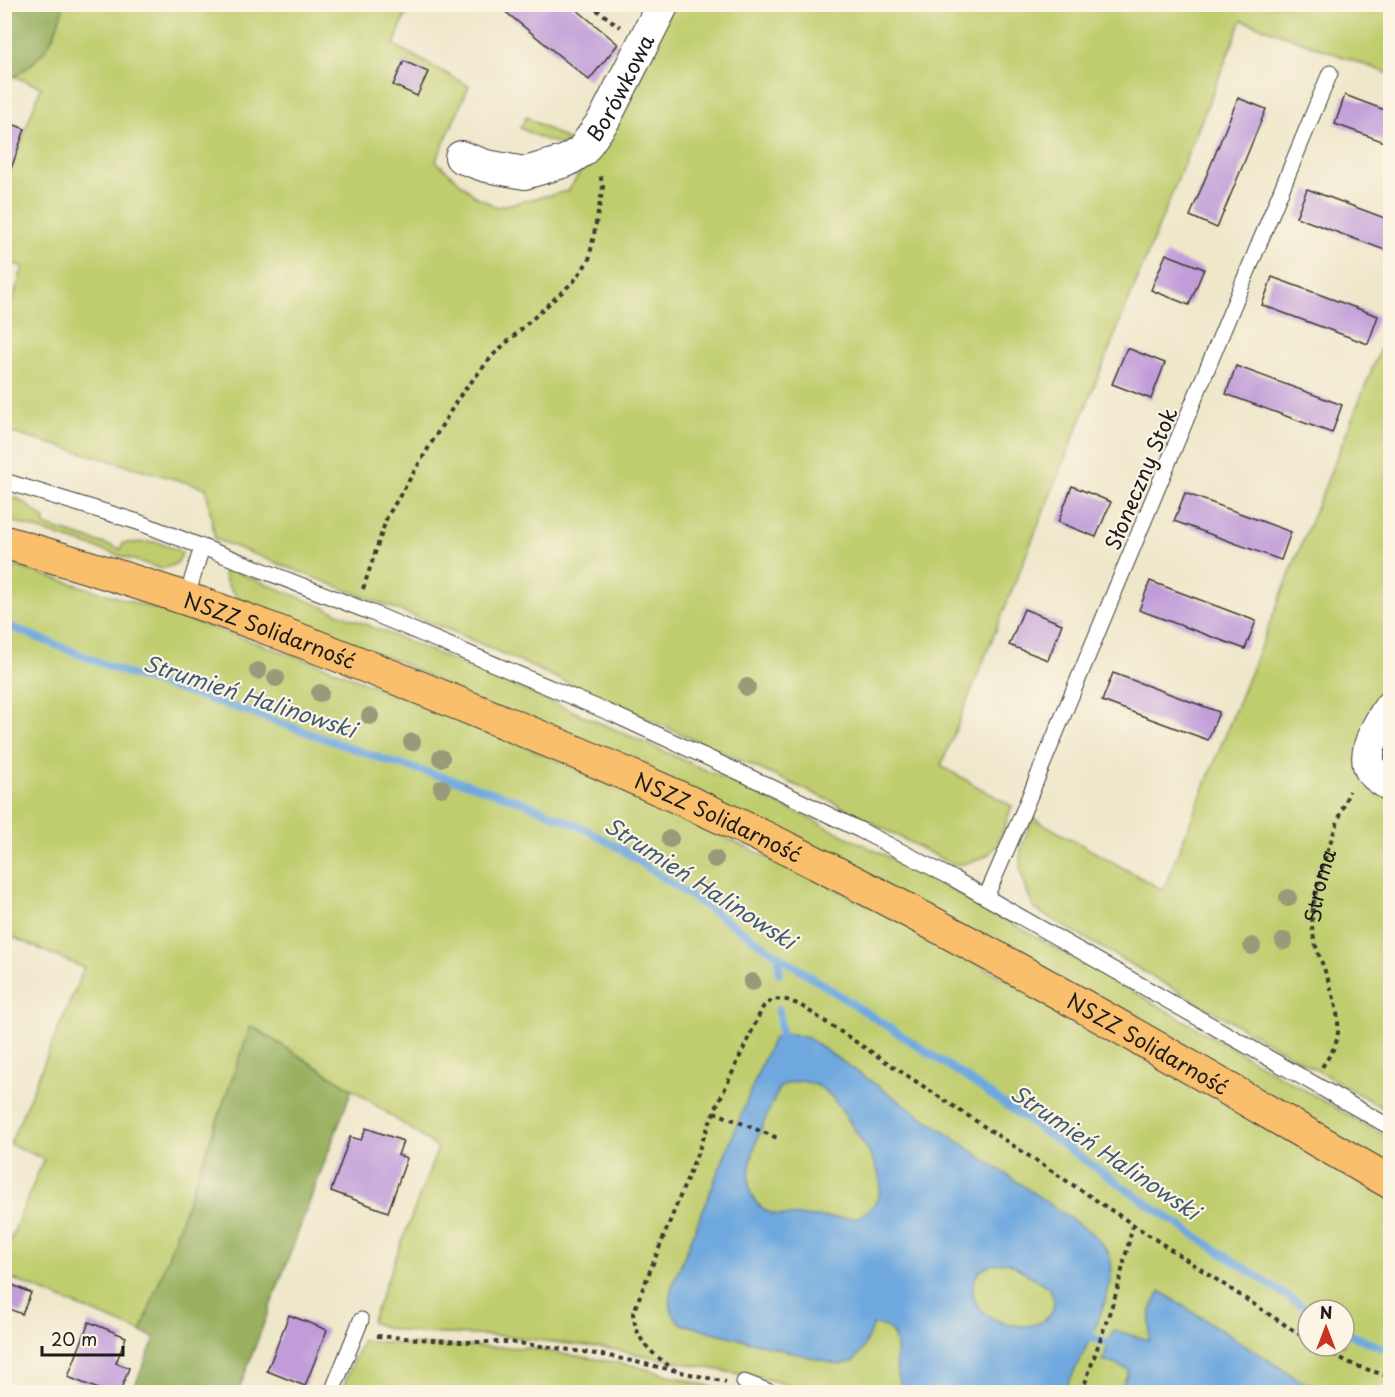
<svg xmlns="http://www.w3.org/2000/svg" width="1395" height="1397" viewBox="0 0 1395 1397" font-family="'Playpen Sans',sans-serif">
  <rect width="100%" height="100%" fill="#fcf5e5"/>
  <filter id="ink" filterUnits="userSpaceOnUse"><feTurbulence type="fractalNoise" baseFrequency=".0167" numOctaves="2"/><feDisplacementMap in="SourceGraphic" scale="12" xChannelSelector="R" yChannelSelector="G"/><feConvolveMatrix kernelMatrix="1 2 1 2 8 2 1 2 1" color-interpolation-filters="sRGB"/></filter>
  <filter id="wash" filterUnits="userSpaceOnUse"><feTurbulence type="fractalNoise" baseFrequency=".008" numOctaves="4" result="noise"/><feDisplacementMap in="SourceGraphic" scale="24" xChannelSelector="R" yChannelSelector="G"/><feGaussianBlur stdDeviation="1.35" result="paint"/><feColorMatrix in="noise" values="0 0 0 0 0 0 0 0 0 0 0 0 0 0 0 0 0 1.4 0 .05"/><feComposite in="paint" operator="in"/></filter>
  <g filter="url(#wash)">
    <rect width="100%" height="100%" fill="#efe7ca"/>
    <!-- green -->
    <g fill="#c0cd6e" stroke="#6e7445" stroke-width="1.5" fill-rule="evenodd">
      <path d="M5,5H409L394,45L469,86L436,161L475,196L497,207L568,191L621,111L673,5H1390V74L1242,20L941,766L1012,806C997,844 999,861 953,865L831,801L452,631L215,539L206,488L5,431V324L23,267L5,260L4,187L41,87L5,73Z"/>
      <path d="M526,117L573,143C554,147 537,136 520,128Z"/>
      <path d="M1390,324V694L1371,725L1390,797V1112L1034,909C1017,865 1014,862 1033,818L1163,890Z"/>
      <path d="M4,495L19,499L45,519L44,525L121,549L123,543L157,542L182,552C180,565 172,565 162,569L5,519Z"/>
      <path d="M5,563L169,613L327,667L539,752L817,880L920,931L1390,1197V1392H805L775,1381L611,1349L504,1336L417,1333L387,1328L371,1322L438,1148L352,1089L251,1026L141,1332L8,1277L5,1285V1253L44,1159L10,1144L84,968L5,934ZM1308,1310H1344V1346H1308Z"/>
      <path d="M224,567C457,660 688,756 912,869C953,890 993,913 1033,935C1153,1002 1271,1071 1390,1139V1167L400,662L241,600C231,591 222,581 224,567Z"/>
      <polygon points="362,1340 401,1344 528,1348 631,1365 730,1392 341,1392"/>
    </g>
    <!-- forest -->
    <g fill="#98b061" stroke="#5a663e" stroke-width="1.5">
      <path d="M4,5H64C53,43 47,55 14,77L5,73Z"/>
      <polygon points="251,1026 352,1089 238,1392 132,1392 155,1338 141,1332"/>
    </g>
    <!-- water -->
    <g fill="#6ea8de" stroke="#45627d" stroke-width="1.5" fill-rule="evenodd">
      <path d="M781,1034H792L808,1038L1090,1232C1097,1239 1107,1247 1110,1257C1120,1287 1078,1365 1063,1392H921C915,1391 907,1390 903,1386C886,1373 912,1324 873,1325L864,1347L854,1361L840,1365L682,1324C669,1313 670,1306 671,1289L760,1068L772,1040ZM800,1081C830,1083 841,1110 856,1132C875,1161 900,1196 856,1218C838,1218 820,1217 801,1216C794,1215 785,1216 778,1215C719,1202 766,1120 779,1088L788,1083ZM1008,1262L1050,1288C1051,1292 1053,1297 1054,1301C1055,1344 961,1327 974,1281C979,1265 994,1264 1008,1262Z"/>
      <polygon points="1160,1291 1304,1383 1329,1392 1119,1392 1129,1370 1103,1360 1113,1330 1149,1340 1151,1310"/>
    </g>
    <g fill="none" stroke-linecap="round" stroke-linejoin="round">
      <!-- stream -->
      <g stroke="#6ea8de" stroke-width="8">
        <polyline points="4,624 131,675 249,712 391,762 465,783 525,803 583,828 621,849 779,956 958,1072 1161,1213 1308,1310"/>
        <polyline points="779,956 779,973"/>
        <polyline points="779,1010 782,1043"/>
        <polyline points="1084,1330 1091,1337 1117,1347"/>
        <polyline points="1344,1332 1390,1351"/>
      </g>
    </g>
    <g id="blocks">
      <!-- building -->
      <g fill="#c19cd9">
        <polygon points="496,4 570,4 618,44 589,80"/>
        <polygon points="404,61 428,72 417,96 393,85"/>
        <polygon points="1345,95 1390,112 1390,144 1335,124"/>
        <polygon points="1238,98 1266,109 1217,228 1190,216"/>
        <polygon points="7,122 25,129 5,186 4,129"/>
        <polygon points="1307,189 1390,220 1390,252 1296,217"/>
        <polygon points="1166,254 1204,269 1189,305 1151,290"/>
        <polygon points="1272,277 1378,316 1368,344 1262,305"/>
        <polygon points="1127,348 1165,363 1151,399 1112,384"/>
        <polygon points="1236,366 1342,405 1332,433 1226,394"/>
        <polygon points="1072,486 1111,502 1096,537 1058,522"/>
        <polygon points="1185,493 1291,532 1281,560 1174,521"/>
        <polygon points="1150,581 1256,621 1245,649 1139,610"/>
        <polygon points="1024,609 1062,624 1048,660 1009,645"/>
        <polygon points="1113,673 1219,712 1208,740 1102,701"/>
        <polygon points="366,1128 403,1141 398,1155 407,1158 388,1212 331,1191 350,1137 361,1140"/>
        <polygon points="8,1283 31,1293 22,1314 4,1307 4,1293"/>
        <polygon points="289,1315 327,1330 305,1386 267,1371"/>
        <polygon points="89,1322 126,1337 116,1363 129,1368 120,1392 106,1392 68,1377"/>
      </g>
    </g>
  </g>
  <g filter="url(#ink)">
    <use href="#blocks" fill-opacity="0" stroke="#3c3a36" stroke-width="1.5"/>
    <g fill="none" stroke-linecap="round" stroke-linejoin="round">
      <defs>
        <g id="lane">
          <polyline points="4,481 138,522 370,612 615,715 769,786 860,830 954,879 1390,1127"/>
          <polyline points="186,599 202,547"/>
          <polyline points="986,897 1023,812 1330,73"/>
          <polyline points="744,1382 770,1392"/>
          <polyline points="332,1392 361,1320"/>
        </g>
        <g id="street">
          <path id="s2" d="M461,157L486,166L525,173L566,161L582,151L605,118L663,4"/>
          <path d="M1390,707C1380,722 1361,752 1371,770C1375,777 1384,781 1390,785"/>
        </g>
        <g id="primary">
          <path id="s3" d="M4,542C73,562 142,583 210,607C304,640 397,678 489,716C594,759 697,804 798,854C1000,954 1194,1070 1390,1182"/>
        </g>
      </defs>
      <!-- lane casing -->
      <use href="#lane" stroke="#3c3a36" stroke-width="17"/>
      <!-- street casing -->
      <use href="#street" stroke="#3c3a36" stroke-width="34"/>
      <!-- primary casing -->
      <use href="#primary" stroke="#3c3a36" stroke-width="35"/>
      <!-- path -->
      <g stroke="#3c3a36" stroke-width="4" stroke-dasharray="4.5 4.5" stroke-linecap="butt">
        <polyline points="589,4 620,27"/>
        <polyline points="363,589 387,517 459,397 493,355 574,281 589,260 603,187 600,174"/>
        <path id="s1" d="M1322,1067C1328,1058 1334,1050 1337,1039C1342,1015 1330,985 1322,963C1317,951 1312,936 1312,923C1312,884 1336,828 1349,791"/>
        <polyline points="714,1112 780,1139"/>
        <polyline points="377,1336 460,1342 507,1342 550,1347 609,1356 726,1382"/>
        <polyline points="1317,1346 1354,1365 1390,1377"/>
        <path d="M676,1371C652,1353 637,1344 633,1313L714,1112L763,1007L773,999L787,1000L800,1005L1308,1340"/>
        <polyline points="1082,1392 1117,1291 1133,1225"/>
      </g>
      <!-- lane -->
      <use href="#lane" stroke="#fff" stroke-width="15"/>
      <!-- street -->
      <use href="#street" stroke="#fff" stroke-width="32"/>
      <!-- primary -->
      <use href="#primary" stroke="#f9bf6d" stroke-width="33"/>
    </g>
    <!-- trees -->
    <g fill="#9a997a">
      <circle cx="258" cy="671" r="9"/>
      <circle cx="276" cy="678" r="9"/>
      <circle cx="747" cy="687" r="9"/>
      <circle cx="320" cy="693" r="9"/>
      <circle cx="370" cy="716" r="9"/>
      <circle cx="412" cy="742" r="9"/>
      <circle cx="441" cy="758" r="9"/>
      <circle cx="442" cy="788" r="9"/>
      <circle cx="670" cy="839" r="9"/>
      <circle cx="715" cy="859" r="9"/>
      <circle cx="1288" cy="898" r="9"/>
      <circle cx="1284" cy="941" r="9"/>
      <circle cx="1252" cy="946" r="9"/>
      <circle cx="752" cy="982" r="9"/>
    </g>
  </g>
  <g text-anchor="middle" dominant-baseline="central" stroke-width="4.5" stroke-linejoin="round" paint-order="stroke">
    <!-- street labels -->
    <g font-size="21" fill="#1c1c1c" stroke="#fcf5e5">
      <text stroke="none"><textPath href="#s2" startOffset="202">Borówkowa</textPath></text>
      <text transform="translate(1140 478) rotate(-67)">Słoneczny Stok</text>
      <text stroke="none"><textPath href="#s3" startOffset="280">NSZZ Solidarność</textPath></text>
      <text stroke="none"><textPath href="#s3" startOffset="766">NSZZ Solidarność</textPath></text>
      <text stroke="none"><textPath href="#s1" startOffset="190">Stroma</textPath></text>
      <text stroke="none"><textPath href="#s3" startOffset="1252">NSZZ Solidarność</textPath></text>
    </g>
    <!-- water labels -->
    <g font-size="22" font-style="italic" fill="#415b73" stroke="#fcf5e5">
      <text transform="translate(250 695) rotate(18)">Strumień Halinowski</text>
      <text transform="translate(701 882) rotate(33)">Strumień Halinowski</text>
      <text transform="translate(1106 1151) rotate(34)">Strumień Halinowski</text>
    </g>
  </g>
  <!-- margin -->
  <rect width="1395" height="1397" fill="none" stroke="#fcf5e5" stroke-width="24"/>
  <!-- north arrow -->
  <g transform="translate(1326 1328)"><circle r="28" fill="#fcf5e5" stroke="#a29e95" stroke-width="1.5"/>
  <path d="M0-4.5L10 22L0 15L-10 22Z" fill="#c8321e"/>
  <text y="-9" font-size="16" font-weight="bold" text-anchor="middle" fill="#1c1c1c">N</text>
  </g>
  <!-- scale -->
  <path d="M42 1346v9h81v-9" fill="none" stroke="#1c1c1c" stroke-width="3"/>
  <text x="51" y="1346" font-size="18" fill="#1c1c1c" stroke="#fcf5e5" stroke-width="4.5" paint-order="stroke">20 m</text>
</svg>
